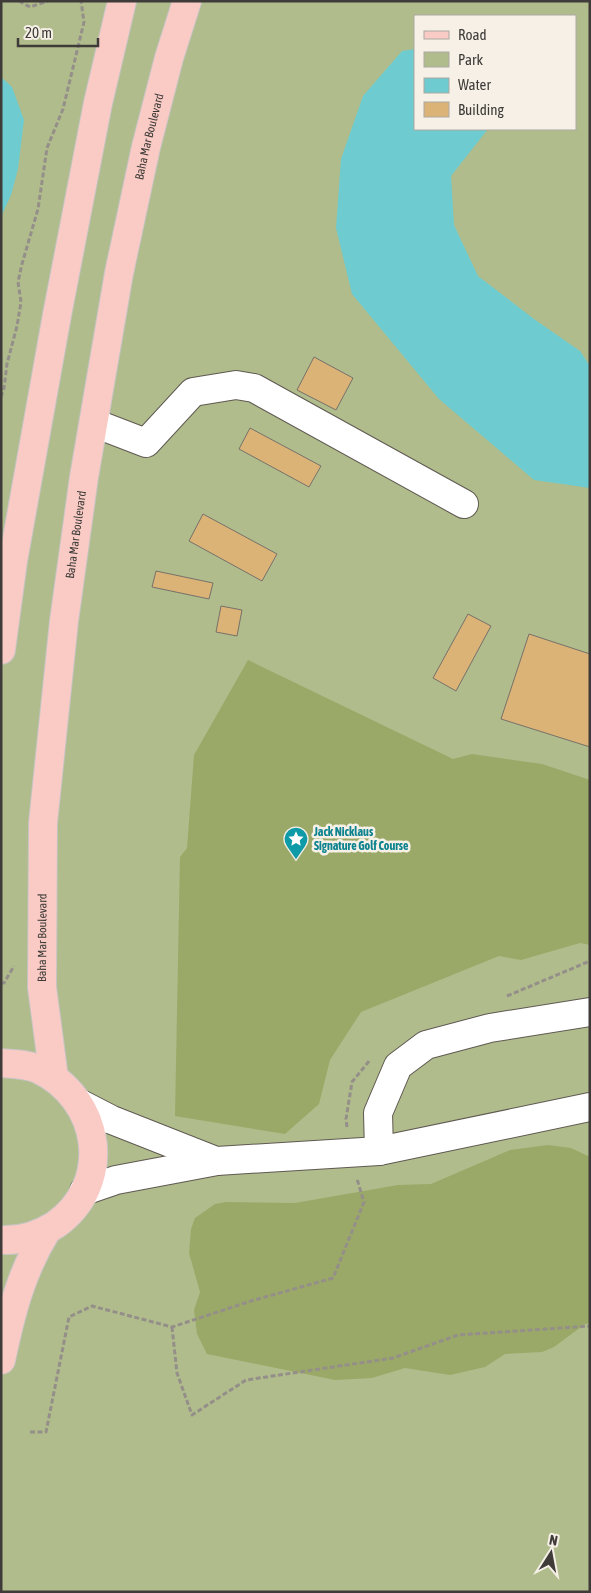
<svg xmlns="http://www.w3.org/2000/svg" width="591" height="1593" viewBox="0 0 591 1593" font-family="'Asap Condensed',sans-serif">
  <rect width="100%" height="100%" fill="#e9e3da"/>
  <!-- green -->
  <path fill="#b0bc8c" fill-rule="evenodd" d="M1,1H590V1592H1ZM415,16H575V129H415Z"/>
  <!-- forest -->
  <g fill="#9aa967">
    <polygon points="248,660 453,759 472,754 542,764 590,780 590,945 580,943 521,960 499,956 361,1012 330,1060 319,1104 285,1134 175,1116 180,857 187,848 194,755"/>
    <polygon points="548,1145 571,1148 590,1157 590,1323 585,1324 554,1347 542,1352 505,1354 485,1367 450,1375 405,1368 372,1378 335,1380 207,1354 197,1334 194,1310 200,1292 189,1253 191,1229 195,1218 215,1204 226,1202 295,1203 398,1185 431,1184 510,1150"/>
  </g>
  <!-- water -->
  <g fill="#6eccd0">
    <polygon points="415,49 415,129 488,129 451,176 454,225 478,276 534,319 580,351 590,366 590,488 534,480 439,399 352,294 336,228 341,159 363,96 402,51"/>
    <polygon points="1,77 12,87 24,120 18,169 11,195 1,217"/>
  </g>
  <!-- building -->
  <g fill="#dbb377" stroke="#777169">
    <polygon points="314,357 353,378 336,410 297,390"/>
    <polygon points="250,428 321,466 309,487 239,449"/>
    <polygon points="203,514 277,554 262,581 189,541"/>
    <polygon points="156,571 213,583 209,599 152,587"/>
    <polygon points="221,606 242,610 237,636 216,632"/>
    <polygon points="468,614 491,626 456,691 433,678"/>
    <polygon points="529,634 590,654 590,747 501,719"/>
  </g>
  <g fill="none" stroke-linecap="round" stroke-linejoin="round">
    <defs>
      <g id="minor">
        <polyline points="94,423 146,443 193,392 236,385 254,388 464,504"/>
        <polyline points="79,1103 112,1120 216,1161"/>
        <polyline points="379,1151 378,1113 398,1066 426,1045 490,1028 590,1012"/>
        <polyline points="84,1191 116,1180 217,1161 379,1151 590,1107"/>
      </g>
      <g id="major">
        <polyline points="1,650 13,561 57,315 98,103 122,1"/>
        <path d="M1,1063C14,1064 27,1064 38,1069C102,1099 114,1184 55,1225C39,1235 20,1241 1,1240"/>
        <path id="s1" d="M54,1078L42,987L43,823L64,621L84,477L119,273L146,147L169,58L187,1"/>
        <path d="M1,1360C11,1313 21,1272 47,1230"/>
      </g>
    </defs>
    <!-- minor casing -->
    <use href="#minor" stroke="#5f5952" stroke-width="30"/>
    <!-- major casing -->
    <use href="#major" stroke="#c5c4c3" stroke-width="30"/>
    <!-- path -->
    <g stroke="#948f89" stroke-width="3" stroke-dasharray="5 2.5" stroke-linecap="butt">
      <polyline points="19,1 30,7 48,1"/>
      <polyline points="1,397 4,388 7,364 17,326 21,302 18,282 22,264 38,209 47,148 63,109 84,22 81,1"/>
      <polyline points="1,983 4,983 14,966"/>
      <polyline points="507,996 590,961"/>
      <polyline points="347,1127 346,1119 352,1082 370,1060"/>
      <polyline points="172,1327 177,1373 192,1415 246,1380 393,1358 458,1335 590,1326"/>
      <polyline points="30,1432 46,1432 69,1317 92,1306 172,1327 251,1301 333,1278 364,1202 357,1179"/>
    </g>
    <!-- minor -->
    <use href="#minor" stroke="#fff" stroke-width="28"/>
    <!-- major -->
    <use href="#major" stroke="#facbc5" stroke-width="28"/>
  </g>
  <!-- icons -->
  <defs>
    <symbol id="sight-pin" viewBox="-11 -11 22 30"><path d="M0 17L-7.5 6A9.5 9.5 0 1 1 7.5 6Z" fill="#0f9aa8" stroke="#f6f0e7"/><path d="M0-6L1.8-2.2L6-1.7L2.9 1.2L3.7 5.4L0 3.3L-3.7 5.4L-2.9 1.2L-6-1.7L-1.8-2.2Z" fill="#fff"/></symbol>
  </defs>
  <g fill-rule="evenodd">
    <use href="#sight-pin" x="282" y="825" width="28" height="38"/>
  </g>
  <g text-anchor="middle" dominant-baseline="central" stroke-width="5" stroke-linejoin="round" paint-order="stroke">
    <!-- street labels -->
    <g font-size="12" fill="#3e3b38" stroke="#f6f0e7">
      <text stroke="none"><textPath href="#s1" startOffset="951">Baha Mar Boulevard</textPath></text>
      <text stroke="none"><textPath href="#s1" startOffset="546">Baha Mar Boulevard</textPath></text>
      <text stroke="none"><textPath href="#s1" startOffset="141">Baha Mar Boulevard</textPath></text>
    </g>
    <!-- culture labels -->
    <g font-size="12" font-weight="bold" fill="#0d838f" stroke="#f6f0e7" text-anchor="start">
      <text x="314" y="832">Jack Nicklaus<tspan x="314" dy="14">Signature Golf Course</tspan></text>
    </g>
  </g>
  <!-- border -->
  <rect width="591" height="1593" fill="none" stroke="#3e3b38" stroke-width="5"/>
  <!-- legend -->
  <rect x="414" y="15" width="162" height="115" fill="#f6f0e7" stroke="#aca8a1"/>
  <rect x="424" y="31" width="25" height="8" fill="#facbc5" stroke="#aca8a1"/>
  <text x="458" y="40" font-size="15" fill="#3e3b38">Road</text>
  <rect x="424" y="52" width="25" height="15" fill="#b0bc8c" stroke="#aca8a1"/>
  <text x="458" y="65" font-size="15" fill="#3e3b38">Park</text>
  <rect x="424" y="78" width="25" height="15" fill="#6eccd0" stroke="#aca8a1"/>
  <text x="458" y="90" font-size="15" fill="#3e3b38">Water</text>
  <rect x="424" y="102" width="25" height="15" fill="#dbb377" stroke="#aca8a1"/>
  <text x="458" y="115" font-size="15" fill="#3e3b38">Building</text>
  <!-- north arrow -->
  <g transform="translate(551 1553) rotate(11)" stroke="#f6f0e7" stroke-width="4" paint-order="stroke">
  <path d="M0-4L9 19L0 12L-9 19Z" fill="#3e3b38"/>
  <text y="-8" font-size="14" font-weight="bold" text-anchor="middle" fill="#3e3b38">N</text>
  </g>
  <!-- scale -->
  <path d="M18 38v8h80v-8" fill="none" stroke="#3e3b38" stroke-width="2.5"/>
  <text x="25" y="38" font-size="15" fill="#3e3b38" stroke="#f6f0e7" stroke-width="4" paint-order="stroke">20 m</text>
</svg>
